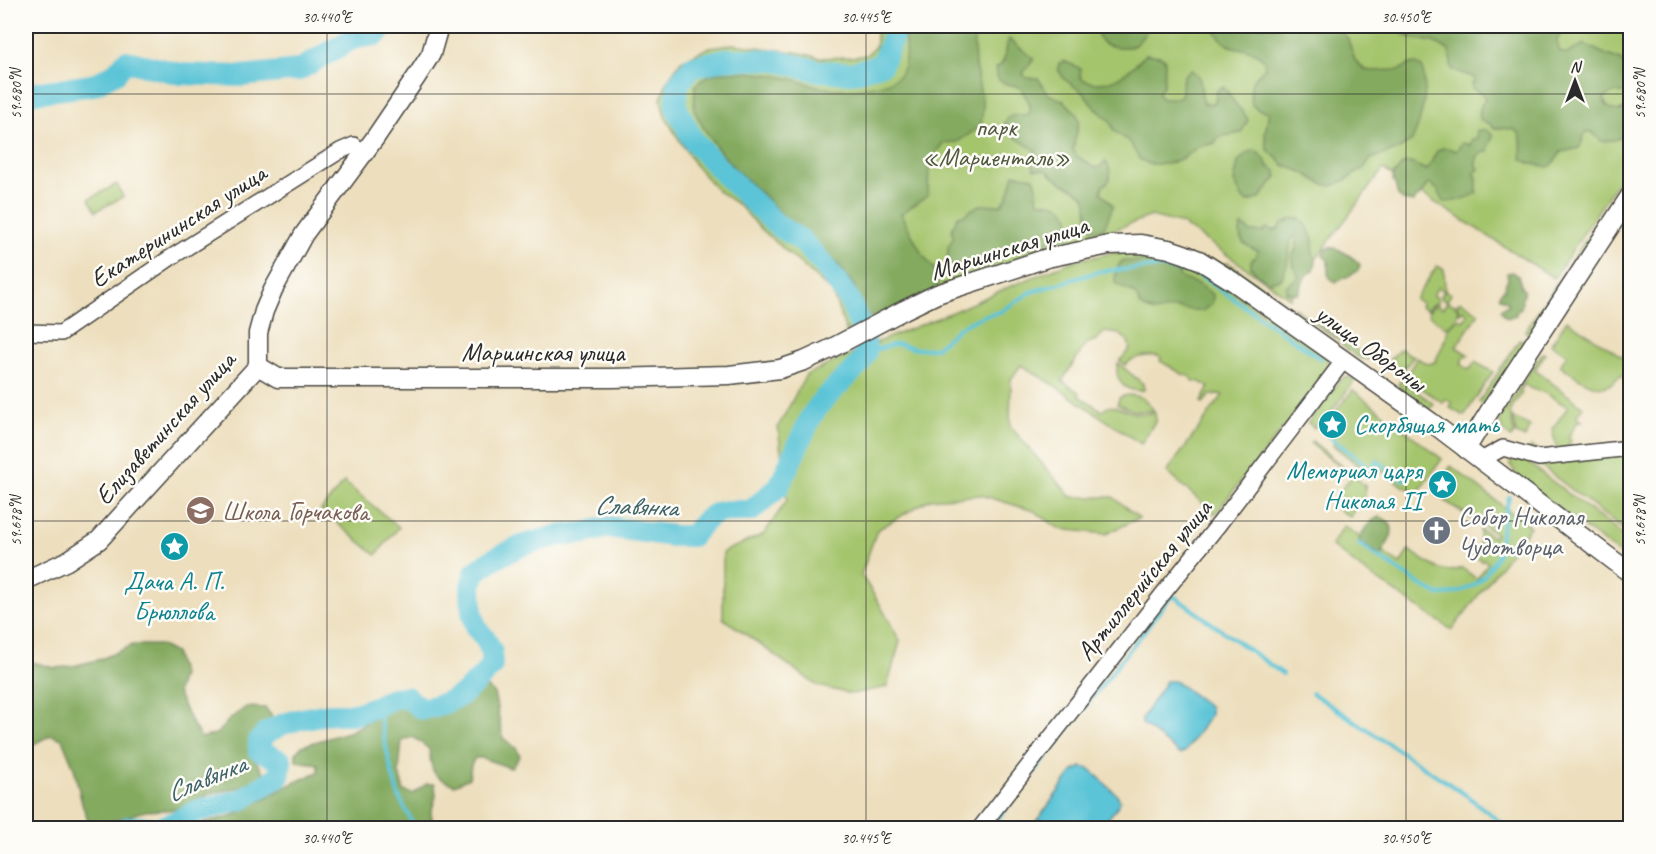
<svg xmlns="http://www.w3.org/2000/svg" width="1656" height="854" viewBox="0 0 1656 854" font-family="Caveat,sans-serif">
  <rect width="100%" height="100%" fill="#fdfcf7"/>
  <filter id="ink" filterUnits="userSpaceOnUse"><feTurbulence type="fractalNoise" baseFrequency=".0167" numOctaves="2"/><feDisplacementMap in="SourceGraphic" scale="12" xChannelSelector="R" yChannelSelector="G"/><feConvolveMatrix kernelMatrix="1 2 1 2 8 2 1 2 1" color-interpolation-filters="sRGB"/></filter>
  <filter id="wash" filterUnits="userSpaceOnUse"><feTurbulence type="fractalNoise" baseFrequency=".008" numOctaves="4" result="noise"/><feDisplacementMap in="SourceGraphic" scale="24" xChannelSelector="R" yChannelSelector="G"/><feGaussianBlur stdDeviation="1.35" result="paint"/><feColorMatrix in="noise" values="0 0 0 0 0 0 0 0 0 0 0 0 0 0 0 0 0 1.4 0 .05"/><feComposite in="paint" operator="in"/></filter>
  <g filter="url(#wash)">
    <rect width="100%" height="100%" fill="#eddfbe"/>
    <!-- green -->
    <g fill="#a5c56d" stroke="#68784c" stroke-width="1.5">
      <polygon points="876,26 1630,26 1630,163 1554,278 1383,169 1294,289 1290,298 1182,224 1151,216 1108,232 1039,251 938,288 903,305 868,318 846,331 832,292 759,227 740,206 718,191 695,165 665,117 661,99 667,81 681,61 710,47 733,44 801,53 820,58 854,57 866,55 876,46"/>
      <polygon points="1630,173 1630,184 1531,335 1525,331"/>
      <polygon points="117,184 123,197 96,211 89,199"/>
      <path d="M1123,251C1152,252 1172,256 1199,268L1328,358L1329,362L1328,369L1325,376L1215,514L1167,472L1223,395L1220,394L1210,395L1203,403L1201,402L1209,387L1198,381L1196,382L1192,380L1189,376L1184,375L1160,361L1161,358L1158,356C1147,355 1133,357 1125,365L1120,361L1130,348L1128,341L1119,334L1105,332L1096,340L1086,344L1062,381L1080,393L1079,396L1100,409L1101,412C1112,400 1121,410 1134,413C1141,414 1149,413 1155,413L1156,420L1141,444L1049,382L1021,365L1011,379L1010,426L1071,497H1113L1139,518L1106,534L1060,529L1034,511L981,495L930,499L877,530L861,575L879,603L900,641L887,687L851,694L818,686L723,618V552L764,534L787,500L778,427L806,375L878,342L957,310L1011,286L1073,261Z"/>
      <polygon points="1225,263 1229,263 1288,305 1281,305 1229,269"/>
      <polygon points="1437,266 1444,269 1445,290 1451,294 1447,301 1442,299 1441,296 1444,291 1438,287 1433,295 1438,298 1439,301 1429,307 1427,310 1420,306 1421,303 1415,299"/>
      <polygon points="1461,301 1479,313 1456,347 1469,355 1464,358 1461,364 1469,370 1475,362 1493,372 1464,416 1450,408 1452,403 1446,399 1443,403 1405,377 1417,358 1428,364 1435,362 1446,338 1448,328 1459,318 1463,321 1468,315 1463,310 1460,313 1457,304"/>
      <polygon points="1447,302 1455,305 1459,312 1453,322 1446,327 1429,315 1428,312 1432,307 1438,304 1439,307 1443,308"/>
      <polygon points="1293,307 1370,359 1362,359 1356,356 1347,349 1334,337 1293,309"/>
      <path d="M1567,320L1630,362V379C1616,373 1619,379 1609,385C1596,393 1571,373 1560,365L1567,355L1551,344Z"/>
      <polygon points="1520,339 1527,342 1485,406 1479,402"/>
      <polygon points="1401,349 1414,357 1399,374 1386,364 1399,350"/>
      <path d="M1542,353L1545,354L1535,370L1583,407L1577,415V418L1582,421H1578L1568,438L1571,440L1568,448L1543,454L1529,450L1532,446C1538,453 1547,451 1557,450L1552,429L1568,407L1545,393L1530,388L1525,384L1520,391L1522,393L1510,410L1514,434L1511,438C1504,433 1499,426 1500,418Z"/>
      <path d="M1118,363L1143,384L1144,390C1126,393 1113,381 1118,363Z"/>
      <polygon points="1344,377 1354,378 1355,380 1328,416 1314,428 1308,423 1339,381"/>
      <polygon points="1401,380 1434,404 1429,410 1412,394 1404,393 1398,384"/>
      <path d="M1353,390L1442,459L1419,491C1407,492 1392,478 1382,471L1374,475L1368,473L1333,445L1334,441L1327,435L1335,424L1332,422L1324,432L1320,430Z"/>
      <path d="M1128,395C1142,395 1147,400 1154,411H1135L1117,404L1120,397Z"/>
      <polygon points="1513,418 1530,426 1525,438 1516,434"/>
      <polygon points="1312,441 1362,483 1364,485 1364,487 1365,486 1365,496 1350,517 1330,504 1352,476 1310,443"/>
      <polygon points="1630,453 1630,535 1539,464"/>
      <polygon points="1514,458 1522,458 1630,541 1630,562 1519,479 1510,464"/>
      <path d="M1451,466L1530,527L1452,630L1361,569L1331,545L1344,526L1360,537L1359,541L1380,555L1382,552L1400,564L1409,550C1425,560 1442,578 1462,568L1477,579L1488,563L1483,559L1481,561L1474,555L1479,543L1480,529L1493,537L1496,534L1481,524L1482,522L1479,520L1477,522L1445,501L1448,497L1446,495L1453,485L1443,478Z"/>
      <polygon points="344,482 399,527 376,555 321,510"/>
    </g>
    <!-- forest -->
    <g fill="#84aa60" stroke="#586a46" stroke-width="1.5">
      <path d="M903,26H970L973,31L975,65L983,105L981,126L957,142L943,143L929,162L928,195L901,214L922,254L937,272L938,288L903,305L868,318L854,286L842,269L826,253L797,231L762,194L735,169L718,149L703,127L694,110L695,86C699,82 704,77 710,75C730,68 771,74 792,79C803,81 813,86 824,88C842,90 893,90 902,71C908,58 905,40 903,26Z"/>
      <path d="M1097,26H1150C1146,32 1141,40 1135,45C1130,48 1127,47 1121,47C1105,46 1097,44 1097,26Z"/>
      <path d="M1213,26H1337L1348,39L1355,60L1364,69L1370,71L1399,70L1413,63L1421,66L1423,69L1425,91L1423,106L1419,123L1412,141L1399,149L1371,159L1363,169L1344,181L1332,186L1322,184L1304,173L1284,165L1267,149L1265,134L1269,112L1259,110L1252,105C1249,84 1249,82 1265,68L1264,60C1246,39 1230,61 1213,26Z"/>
      <path d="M1394,26H1573C1562,33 1552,36 1560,52L1567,54L1584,44L1607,55L1621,60L1625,64L1630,72V93C1621,92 1611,91 1604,99L1606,105C1615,113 1620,112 1630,107V125L1627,130L1626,136L1614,140L1601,141L1592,132H1586C1582,137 1583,143 1579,148L1561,152L1553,164L1549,167L1532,164L1522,159C1520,149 1524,140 1518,132L1512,129L1494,128L1490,124L1481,121C1477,113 1480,106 1485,99V96L1472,88V85L1475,79L1473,77L1452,70L1449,51C1430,34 1413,47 1394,26Z"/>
      <path d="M1009,39L1034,59L1023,73L1026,78H1038L1048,94L1064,101L1077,114L1079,120L1078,126L1073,150L1076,155L1095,168L1101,166L1105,161C1112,169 1113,180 1103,186L1101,192L1113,206L1104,228L1098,230L1092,229C1084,218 1090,205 1085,197C1080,189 1054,182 1047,170L1034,169L1032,163L1036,151L1015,137L1014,131L1004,124C1009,113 1017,115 1028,115C1034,103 1025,98 1021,88C1009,81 997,88 995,69C1008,63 1004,50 1009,39Z"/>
      <path d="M1146,54L1160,56L1165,59L1164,84L1158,94L1162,99H1175L1181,96C1185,84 1177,77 1191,70C1206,79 1198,89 1204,103L1210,104L1215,102L1217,90L1222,87C1228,90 1228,93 1232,99C1237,107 1243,110 1248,120L1241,133L1218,137L1215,143L1198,147L1183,158L1167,164H1149L1139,159L1130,142L1114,131L1110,121L1091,104L1085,94L1064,79L1058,69L1059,63L1064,61L1081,69L1080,74L1082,79C1108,92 1130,71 1146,54Z"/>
      <path d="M1477,130H1486L1492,134L1493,137L1489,145L1488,151C1480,154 1476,155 1476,164L1479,169L1475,173V176L1477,177V193C1470,198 1453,202 1444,202L1438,190L1430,184L1427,185L1420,195L1413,202L1403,200L1398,196L1395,184L1393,181V175C1398,171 1400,166 1405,163H1411L1427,170C1436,158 1433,141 1456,151L1462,143L1470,145L1472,139H1477Z"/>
      <polygon points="1255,150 1264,158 1268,166 1276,171 1277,177 1259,199 1248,202 1243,199 1234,182 1238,162 1247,153"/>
      <path d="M1014,174L1033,177C1039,184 1036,192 1038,201C1050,204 1066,202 1069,218C1071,225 1071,230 1069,237L1045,242L1037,246L1018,248L1004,252L991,259L970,267H947L948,247L953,238L952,228L958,216C968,216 971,207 981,205C987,204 995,205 1001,205C1009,198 1011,184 1014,174Z"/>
      <path d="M1294,218L1300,219L1307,226L1313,240V252L1316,261L1314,270L1305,277L1298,294L1286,292V286L1299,277C1295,272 1293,264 1293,257C1294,249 1299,246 1297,237L1294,236L1291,241L1287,265L1281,279L1268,282L1257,274L1251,267V261L1257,254L1258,251C1246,246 1237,242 1241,227L1243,225L1250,232H1264L1265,229L1268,228L1270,230H1277L1282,223Z"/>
      <path d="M1330,247C1339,248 1355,258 1360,265L1358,271L1337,282L1331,280L1328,274V260L1323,256L1325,250Z"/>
      <path d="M1149,258L1169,260L1181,278L1200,285L1213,295L1212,304L1202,311L1176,308L1154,312L1144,308L1139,304C1138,289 1125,291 1115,283C1115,275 1116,267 1122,261H1140Z"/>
      <path d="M1512,272L1519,277L1521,287L1524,291V295L1521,299L1522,301L1521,308L1517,310L1516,315L1508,318L1504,316L1501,310L1503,307L1507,306L1508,304L1507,301L1500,298C1498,294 1501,291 1505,289L1506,282L1508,280L1507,273Z"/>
      <path d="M1380,517C1401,525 1390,541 1380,555L1359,541C1362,531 1369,520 1380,517Z"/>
      <polygon points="133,645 160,645 175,653 182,675 177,692 189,718 201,738 216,734 230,719 246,707 265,708 276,721 254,739 249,751 265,775 246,786 209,794 184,809 145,811 106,823 89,823 82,804 74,768 62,739 51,735 26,748 26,659 29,661 55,668 73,666 101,659"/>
      <path d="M485,686L494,693L503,738L516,748L520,756L511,768L482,758H475L471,765L469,778L455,785C431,777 432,772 429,749L413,737L402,740L399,772L404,791L413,794L426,784H435L436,796L431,813L434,828H187L234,815L287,786L318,772V764L296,761V753L302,746L351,731L397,705L420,713L453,708Z"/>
    </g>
    <!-- water -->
    <g fill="#5bc4d7" stroke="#437881" stroke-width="1.5">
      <polygon points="1166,681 1175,681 1210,707 1210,715 1185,752 1180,754 1142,724 1142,718"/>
      <polygon points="1081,767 1090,769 1118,796 1120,802 1115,810 1100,828 1032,828 1072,772"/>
    </g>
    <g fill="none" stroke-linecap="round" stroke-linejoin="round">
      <!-- stream -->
      <g stroke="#5bc4d7" stroke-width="4">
        <polyline points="866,352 897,344 916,349 936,348 960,327 983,316 1000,312 1031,292 1101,271 1162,267 1196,273 1321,359"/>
        <polyline points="1327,435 1371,469 1377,461 1404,480"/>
        <polyline points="1359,544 1425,588 1437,594 1446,595 1461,591 1474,585 1485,575 1497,556 1499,549 1502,527 1509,497"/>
        <polyline points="1312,693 1466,795 1508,828"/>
        <path d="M377,706C384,736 389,765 398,794C402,806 412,816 413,828"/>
        <polyline points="991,828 1172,595 1283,674"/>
      </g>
      <!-- river -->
      <g stroke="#5bc4d7" stroke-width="22">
        <polyline points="26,94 93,85 116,73 126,61 181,74 241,76 299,70 352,39 376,35 384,26"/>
        <path d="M127,828L129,827L159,828L175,822L197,811L241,800L279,776L281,761L259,750V741L266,733L283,724L301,719L328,714H356L377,706L393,698L406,697L422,709C459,702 467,692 492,666V652L485,638L476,628L472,612L471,586L475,572L495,558L524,545L556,536L585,533L608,527L673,536H692C714,508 717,511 751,511L779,486L812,415L823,400L860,364L866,352L864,334L849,299L823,264L801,240L778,226L721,171L693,140L676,107L678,84L692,67L726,59L773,60L819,71L852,73L882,64L893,36L892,26"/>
      </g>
    </g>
  </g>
  <g filter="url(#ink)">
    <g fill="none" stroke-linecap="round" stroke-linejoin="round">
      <defs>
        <g id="minor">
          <polyline points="26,332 61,333 170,258 340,151 354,145"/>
          <polyline points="1481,460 1503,448 1539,458 1630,448"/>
          <polyline points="980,828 1162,595 1219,524 1344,360"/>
        </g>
        <g id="tertiary">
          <polyline points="258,366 278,378 613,378 729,375 780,369 804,361 828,350 904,310 937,294 1047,258 1109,245 1141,244 1169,249 1184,254 1199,260 1234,282 1431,422 1630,573"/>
          <polyline points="1466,449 1489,412 1630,196"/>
          <polyline points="26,580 67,561 99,540 258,366 258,333 264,311 273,290 304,234 375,138 417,76 431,54 439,26"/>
        </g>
      </defs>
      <!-- minor casing -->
      <use href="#minor" stroke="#484641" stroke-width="18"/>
      <!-- tertiary casing -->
      <use href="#tertiary" stroke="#484641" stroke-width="21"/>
      <!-- minor -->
      <use href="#minor" stroke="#fff" stroke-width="15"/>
      <!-- tertiary -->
      <use href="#tertiary" stroke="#fff" stroke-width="18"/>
    </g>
  </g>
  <!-- ticks -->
  <path fill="none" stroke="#2b2b2b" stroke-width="1.5" stroke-opacity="0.45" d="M327,26V828M866,26V828M1406,26V828M26,94H1630M26,521H1630"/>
  <!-- icons -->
  <defs>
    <symbol id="sight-disc" viewBox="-11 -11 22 22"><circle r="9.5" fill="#0f9aa8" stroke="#fdfcf7"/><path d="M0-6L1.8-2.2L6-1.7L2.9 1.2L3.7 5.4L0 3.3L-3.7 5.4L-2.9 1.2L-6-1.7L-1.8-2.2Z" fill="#fff"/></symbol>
    <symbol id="school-disc" viewBox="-11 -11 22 22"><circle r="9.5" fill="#8d6e63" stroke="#fdfcf7"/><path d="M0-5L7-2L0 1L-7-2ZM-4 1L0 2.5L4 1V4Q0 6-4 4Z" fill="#fff"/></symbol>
    <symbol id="church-disc" viewBox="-11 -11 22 22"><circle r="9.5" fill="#6b7280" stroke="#fdfcf7"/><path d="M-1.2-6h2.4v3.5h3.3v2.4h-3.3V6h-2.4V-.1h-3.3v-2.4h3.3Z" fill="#fff"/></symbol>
  </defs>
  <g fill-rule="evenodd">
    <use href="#sight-disc" x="1316" y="408" width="33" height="33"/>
    <use href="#sight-disc" x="1426" y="468" width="33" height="33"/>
    <use href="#school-disc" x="184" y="494" width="33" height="33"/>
    <use href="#church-disc" x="1420" y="514" width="33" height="33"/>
    <use href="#sight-disc" x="158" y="530" width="33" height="33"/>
  </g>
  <g text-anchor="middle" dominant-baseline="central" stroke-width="5" stroke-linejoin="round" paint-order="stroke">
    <!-- park labels -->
    <g font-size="26" fill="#50593f" stroke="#fdfcf7">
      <text x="996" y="127">парк<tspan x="996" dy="30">«Мариенталь»</tspan></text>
    </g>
    <!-- street labels -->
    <g font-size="26" fill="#2b2b2b" stroke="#fdfcf7">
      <text transform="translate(178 226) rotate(-33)">Екатерининская улица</text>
      <text transform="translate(1009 248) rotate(-17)">Мариинская улица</text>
      <text transform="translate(1371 348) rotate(36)">улица Обороны</text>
      <text x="543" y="352">Мариинская улица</text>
      <text transform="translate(165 428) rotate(-48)">Елизаветинская улица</text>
      <text transform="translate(1144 580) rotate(-51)">Артиллерийская улица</text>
    </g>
    <!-- culture labels -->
    <g font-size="26" fill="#0d838f" stroke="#fdfcf7" text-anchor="start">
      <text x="1354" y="424">Скорбящая мать</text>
      <text x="1422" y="470" text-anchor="end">Мемориал царя<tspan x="1422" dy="30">Николая II</tspan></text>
      <text x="174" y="581" text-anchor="middle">Дача А. П.<tspan x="174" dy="30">Брюллова</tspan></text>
    </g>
    <!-- education labels -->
    <g font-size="26" fill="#785e54" stroke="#fdfcf7" text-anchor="start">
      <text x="222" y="511">Школа Горчакова</text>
    </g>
    <!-- worship labels -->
    <g font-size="26" fill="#5b616d" stroke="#fdfcf7" text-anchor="start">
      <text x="1458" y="516">Собор Николая<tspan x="1458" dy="30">Чудотворца</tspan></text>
    </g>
    <!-- water labels -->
    <g font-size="27" font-style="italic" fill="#3c6167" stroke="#fdfcf7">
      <text transform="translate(636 506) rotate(2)">Славянка</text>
      <text transform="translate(206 778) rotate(-22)">Славянка</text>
    </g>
  </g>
  <!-- margin -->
  <rect width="1656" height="854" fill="none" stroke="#fdfcf7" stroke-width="66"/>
  <!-- north arrow -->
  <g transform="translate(1575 81)" stroke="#fdfcf7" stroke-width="4.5" paint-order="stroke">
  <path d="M0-4.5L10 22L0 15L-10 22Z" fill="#2b2b2b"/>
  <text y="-9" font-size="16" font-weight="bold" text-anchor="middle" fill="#2b2b2b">N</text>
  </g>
  <rect x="33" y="33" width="1590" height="788" fill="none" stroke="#2b2b2b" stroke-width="2"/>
  <g font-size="15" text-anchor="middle" fill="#2b2b2b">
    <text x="327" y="22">30.440°E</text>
    <text x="866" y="22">30.445°E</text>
    <text x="1406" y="22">30.450°E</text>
    <text transform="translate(16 94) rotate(-90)" y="5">59.680°N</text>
    <text transform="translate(1640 94) rotate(-90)" y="5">59.680°N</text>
    <text transform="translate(16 521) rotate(-90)" y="5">59.678°N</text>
    <text transform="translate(1640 521) rotate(-90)" y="5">59.678°N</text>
    <text x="327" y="843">30.440°E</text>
    <text x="866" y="843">30.445°E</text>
    <text x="1406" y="843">30.450°E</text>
  </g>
</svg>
